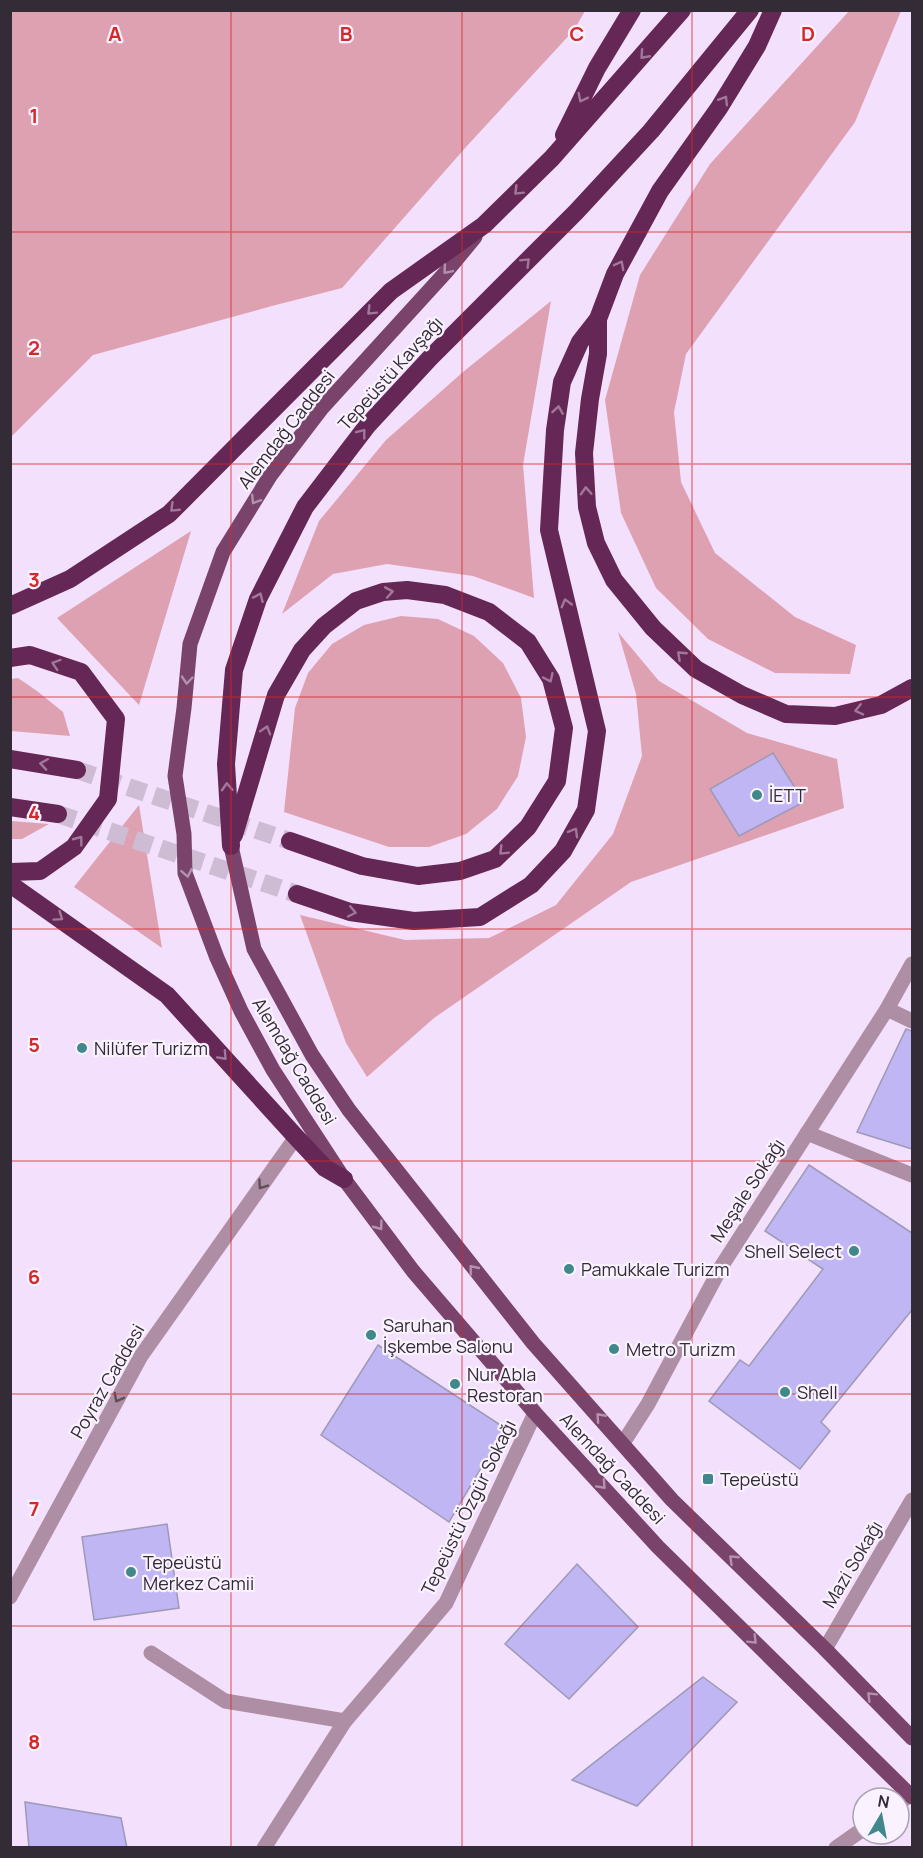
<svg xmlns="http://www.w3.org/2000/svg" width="923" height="1858" viewBox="0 0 923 1858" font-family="Manrope,sans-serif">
  <rect width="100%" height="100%" fill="#f3e0fc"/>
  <!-- green -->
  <g fill="#dea1b2">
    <polygon points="11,10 585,10 585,11 574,30 466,147 342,288 272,306 93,355 11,437"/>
    <polygon points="850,10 901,11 855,122 686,354 674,412 681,482 715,553 795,617 856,645 850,674 775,673 708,639 656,588 621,513 605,400 640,275 710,164"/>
    <polygon points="551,301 523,465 534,598 473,576 387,564 333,574 282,614 319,521 386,440 463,372"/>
    <polygon points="191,531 139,705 57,618"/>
    <polygon points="401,616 438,619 474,636 503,663 521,698 526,737 518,776 497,809 466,834 429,847 389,847 284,812 295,708 308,673 332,644 364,625"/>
    <polygon points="618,632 659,681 747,733 837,759 844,808 631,882 434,1018 367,1077 346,1043 300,915 405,940 489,938 556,905 613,834 642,756 636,694"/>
    <polygon points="18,678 37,691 63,712 70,736 11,731 11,679"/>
    <polygon points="139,805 162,948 74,887"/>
    <polygon points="11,821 49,824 22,839 11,839"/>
  </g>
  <!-- building -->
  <g fill="#bfb6f3" stroke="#9d99b7" stroke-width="1.5">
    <polygon points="773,753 804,802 739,836 710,789"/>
    <polygon points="906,1029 912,1031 912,1149 857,1132"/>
    <polygon points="809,1165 912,1233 912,1310 821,1422 830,1431 800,1469 709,1401 740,1360 749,1366 823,1269 765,1231"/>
    <polygon points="378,1345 505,1428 449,1522 321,1435"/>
    <polygon points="167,1524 179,1608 94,1620 82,1537"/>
    <polygon points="577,1564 638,1627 569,1699 505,1644"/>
    <polygon points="703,1677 737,1702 637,1806 572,1780"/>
    <polygon points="25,1802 121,1818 127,1848 29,1848"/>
  </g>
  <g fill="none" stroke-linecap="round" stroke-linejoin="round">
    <!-- highway-tunnel -->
    <g stroke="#cdbcd4" stroke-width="18" stroke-dasharray="18 9" stroke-linecap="butt">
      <polyline points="77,770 290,841"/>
      <polyline points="58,814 297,894"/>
    </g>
    <!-- minor -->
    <g stroke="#ae8ea4" stroke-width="15">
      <polyline points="887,1009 912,1021"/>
      <polyline points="807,1133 912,1175"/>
      <polyline points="623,1443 648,1404 721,1267 887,1009 912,964"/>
      <polyline points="10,1597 141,1356 296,1137"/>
      <polyline points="825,1649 912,1500"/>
      <polyline points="151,1653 225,1701 345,1721"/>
      <polyline points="899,1803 910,1795"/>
      <polyline points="264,1848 345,1721 446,1603 535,1413"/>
      <polyline points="836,1848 863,1829"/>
    </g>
    <!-- major -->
    <g stroke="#79436b" stroke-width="15">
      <polyline points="475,237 446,272 322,408 270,476 223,552 190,644 184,708 175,776 184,834 185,873 217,958 241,1011 273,1070 344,1179 413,1271 535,1413 658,1547 912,1797"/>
      <polyline points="231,846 254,949 312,1055 349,1110 533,1343 672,1500 825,1649 912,1738"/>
    </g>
    <!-- highway -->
    <g stroke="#652756" stroke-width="18">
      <polyline points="564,135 597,68 632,10"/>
      <polyline points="598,319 598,354 590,399 584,453 587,507 596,543 614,580 653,628 696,669 742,695 786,714 835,716 881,705 912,688"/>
      <polyline points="10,606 70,579 169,514 391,291 484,225 552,158 682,10"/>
      <polyline points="10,658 30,655 81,672 116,719 108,799 74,847 40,871 10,872"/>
      <polyline points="10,759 77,770"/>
      <polyline points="10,807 58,814"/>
      <polyline points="234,835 276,695 302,650 324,626 356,601 383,592 407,590 445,595 489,612 528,642 551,679 564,728 557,781 528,827 495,859 460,871 418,876 362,866 290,841"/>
      <polyline points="231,846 226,764 234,670 258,599 305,507 367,426 430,358 576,212 651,131 750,10"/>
      <polyline points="10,884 167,995 296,1137 325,1168 344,1179"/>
      <polyline points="297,894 350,912 414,921 480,917 531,885 563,851 586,810 597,731 549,530 555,430 562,382 580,342 598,319 615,274 660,191 719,108 757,46 773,10"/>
    </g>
  </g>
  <!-- one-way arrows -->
  <defs><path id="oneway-chevron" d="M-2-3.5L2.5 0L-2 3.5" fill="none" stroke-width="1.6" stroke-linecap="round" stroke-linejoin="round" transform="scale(1.5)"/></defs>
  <g stroke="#a17899">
    <use href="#oneway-chevron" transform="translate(644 55) rotate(132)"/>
    <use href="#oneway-chevron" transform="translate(582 98) rotate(117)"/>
    <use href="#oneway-chevron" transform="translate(724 100) rotate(-58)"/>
    <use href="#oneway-chevron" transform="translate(518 191) rotate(135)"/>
    <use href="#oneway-chevron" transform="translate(526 262) rotate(-45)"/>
    <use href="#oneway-chevron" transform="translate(620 265) rotate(-62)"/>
    <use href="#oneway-chevron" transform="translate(371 311) rotate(135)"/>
    <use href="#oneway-chevron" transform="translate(558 410) rotate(-81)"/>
    <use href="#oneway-chevron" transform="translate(362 433) rotate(-52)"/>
    <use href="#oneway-chevron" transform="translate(586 491) rotate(-93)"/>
    <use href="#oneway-chevron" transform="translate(174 508) rotate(136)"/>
    <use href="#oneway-chevron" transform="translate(389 592) rotate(-10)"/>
    <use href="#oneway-chevron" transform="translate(259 597) rotate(-66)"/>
    <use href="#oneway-chevron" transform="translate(566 603) rotate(-105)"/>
    <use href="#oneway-chevron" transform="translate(681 655) rotate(-137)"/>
    <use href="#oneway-chevron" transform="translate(56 664) rotate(-162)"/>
    <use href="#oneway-chevron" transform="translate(549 678) rotate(65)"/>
    <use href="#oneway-chevron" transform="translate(859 710) rotate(167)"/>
    <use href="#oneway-chevron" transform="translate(266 730) rotate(-73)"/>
    <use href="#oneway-chevron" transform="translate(44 764) rotate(-171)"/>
    <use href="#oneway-chevron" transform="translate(227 787) rotate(-93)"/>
    <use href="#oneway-chevron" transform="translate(574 832) rotate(-60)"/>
    <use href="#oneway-chevron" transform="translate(79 840) rotate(-53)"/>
    <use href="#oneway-chevron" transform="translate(503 851) rotate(135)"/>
    <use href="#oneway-chevron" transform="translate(352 912) rotate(12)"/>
    <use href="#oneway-chevron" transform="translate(59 917) rotate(35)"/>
    <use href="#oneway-chevron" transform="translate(223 1056) rotate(47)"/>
  </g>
  <g stroke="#b392ad">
    <use href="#oneway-chevron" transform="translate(447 270) rotate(130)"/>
    <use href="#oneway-chevron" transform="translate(255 500) rotate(122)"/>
    <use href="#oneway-chevron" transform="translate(187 680) rotate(95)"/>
    <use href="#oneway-chevron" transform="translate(187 873) rotate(79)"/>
    <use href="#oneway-chevron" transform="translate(379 1226) rotate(53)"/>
    <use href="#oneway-chevron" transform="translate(473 1269) rotate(-129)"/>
    <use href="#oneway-chevron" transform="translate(600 1417) rotate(-132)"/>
    <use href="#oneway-chevron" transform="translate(602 1485) rotate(47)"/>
    <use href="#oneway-chevron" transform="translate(733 1559) rotate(-136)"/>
    <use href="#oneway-chevron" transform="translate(753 1640) rotate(45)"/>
    <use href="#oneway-chevron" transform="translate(871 1696) rotate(-135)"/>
  </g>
  <g stroke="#5e4e5c">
    <use href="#oneway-chevron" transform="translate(262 1185) rotate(125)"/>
    <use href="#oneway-chevron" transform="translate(118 1398) rotate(118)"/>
  </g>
  <!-- grid -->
  <path fill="none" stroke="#d62828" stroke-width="1.5" stroke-opacity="0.55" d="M231,10V1848M462,10V1848M692,10V1848M10,232H912M10,464H912M10,697H912M10,929H912M10,1161H912M10,1394H912M10,1626H912"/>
  <!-- markers -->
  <g fill="#40888b" stroke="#faf2fe" stroke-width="2">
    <circle cx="757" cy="795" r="6"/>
    <circle cx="82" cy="1048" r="6"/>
    <circle cx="854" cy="1251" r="6"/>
    <circle cx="569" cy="1269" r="6"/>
    <circle cx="371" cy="1335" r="6"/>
    <circle cx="614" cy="1349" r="6"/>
    <circle cx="455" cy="1384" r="6"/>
    <circle cx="785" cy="1392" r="6"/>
    <rect x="702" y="1473" width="12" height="12" rx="3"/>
    <circle cx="131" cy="1572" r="6"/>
  </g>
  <g text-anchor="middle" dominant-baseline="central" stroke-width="4.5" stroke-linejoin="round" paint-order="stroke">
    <!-- street labels -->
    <g font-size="18" fill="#332b36" stroke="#faf2fe">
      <text transform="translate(390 373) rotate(-48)">Tepeüstü Kavşağı</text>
      <text transform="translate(286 429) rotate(-52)">Alemdağ Caddesi</text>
      <text transform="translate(295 1061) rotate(59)">Alemdağ Caddesi</text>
      <text transform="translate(747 1190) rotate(-57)">Meşale Sokağı</text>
      <text transform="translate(107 1381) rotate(-60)">Poyraz Caddesi</text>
      <text transform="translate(613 1468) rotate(47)">Alemdağ Caddesi</text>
      <text transform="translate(468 1507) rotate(-64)">Tepeüstü Özgür Sokağı</text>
      <text transform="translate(852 1564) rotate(-59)">Mazi Sokağı</text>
    </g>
    <!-- poi labels -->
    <g font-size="18" fill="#332b36" stroke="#faf2fe" text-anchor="start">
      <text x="769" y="795">İETT</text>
      <text x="94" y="1048">Nilüfer Turizm</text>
      <text x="842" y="1251" text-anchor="end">Shell Select</text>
      <text x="581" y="1269">Pamukkale Turizm</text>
      <text x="383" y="1325">Saruhan<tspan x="383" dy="21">İşkembe Salonu</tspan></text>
      <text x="626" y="1349">Metro Turizm</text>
      <text x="467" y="1374">Nur Abla<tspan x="467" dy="21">Restoran</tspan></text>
      <text x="797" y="1392">Shell</text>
      <text x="720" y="1479">Tepeüstü</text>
      <text x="143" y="1562">Tepeüstü<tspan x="143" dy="21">Merkez Camii</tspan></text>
    </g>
  </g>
  <g font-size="20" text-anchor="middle" font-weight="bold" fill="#d62828" stroke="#faf2fe" stroke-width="4.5" stroke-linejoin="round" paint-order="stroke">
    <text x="115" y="41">A</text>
    <text x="346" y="41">B</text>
    <text x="577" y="41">C</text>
    <text x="808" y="41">D</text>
    <text x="34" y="123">1</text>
    <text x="34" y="355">2</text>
    <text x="34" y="587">3</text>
    <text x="34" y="820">4</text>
    <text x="34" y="1052">5</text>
    <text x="34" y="1284">6</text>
    <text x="34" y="1516">7</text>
    <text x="34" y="1749">8</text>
  </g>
  <!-- border -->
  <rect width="923" height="1858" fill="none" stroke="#332b36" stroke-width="24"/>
  <!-- north arrow -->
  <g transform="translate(881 1816) rotate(10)"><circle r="28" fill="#faf2fe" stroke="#aaa2ae" stroke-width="1.5"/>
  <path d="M0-4.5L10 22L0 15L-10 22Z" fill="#40888b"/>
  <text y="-9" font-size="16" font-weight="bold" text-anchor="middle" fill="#332b36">N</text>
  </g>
</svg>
